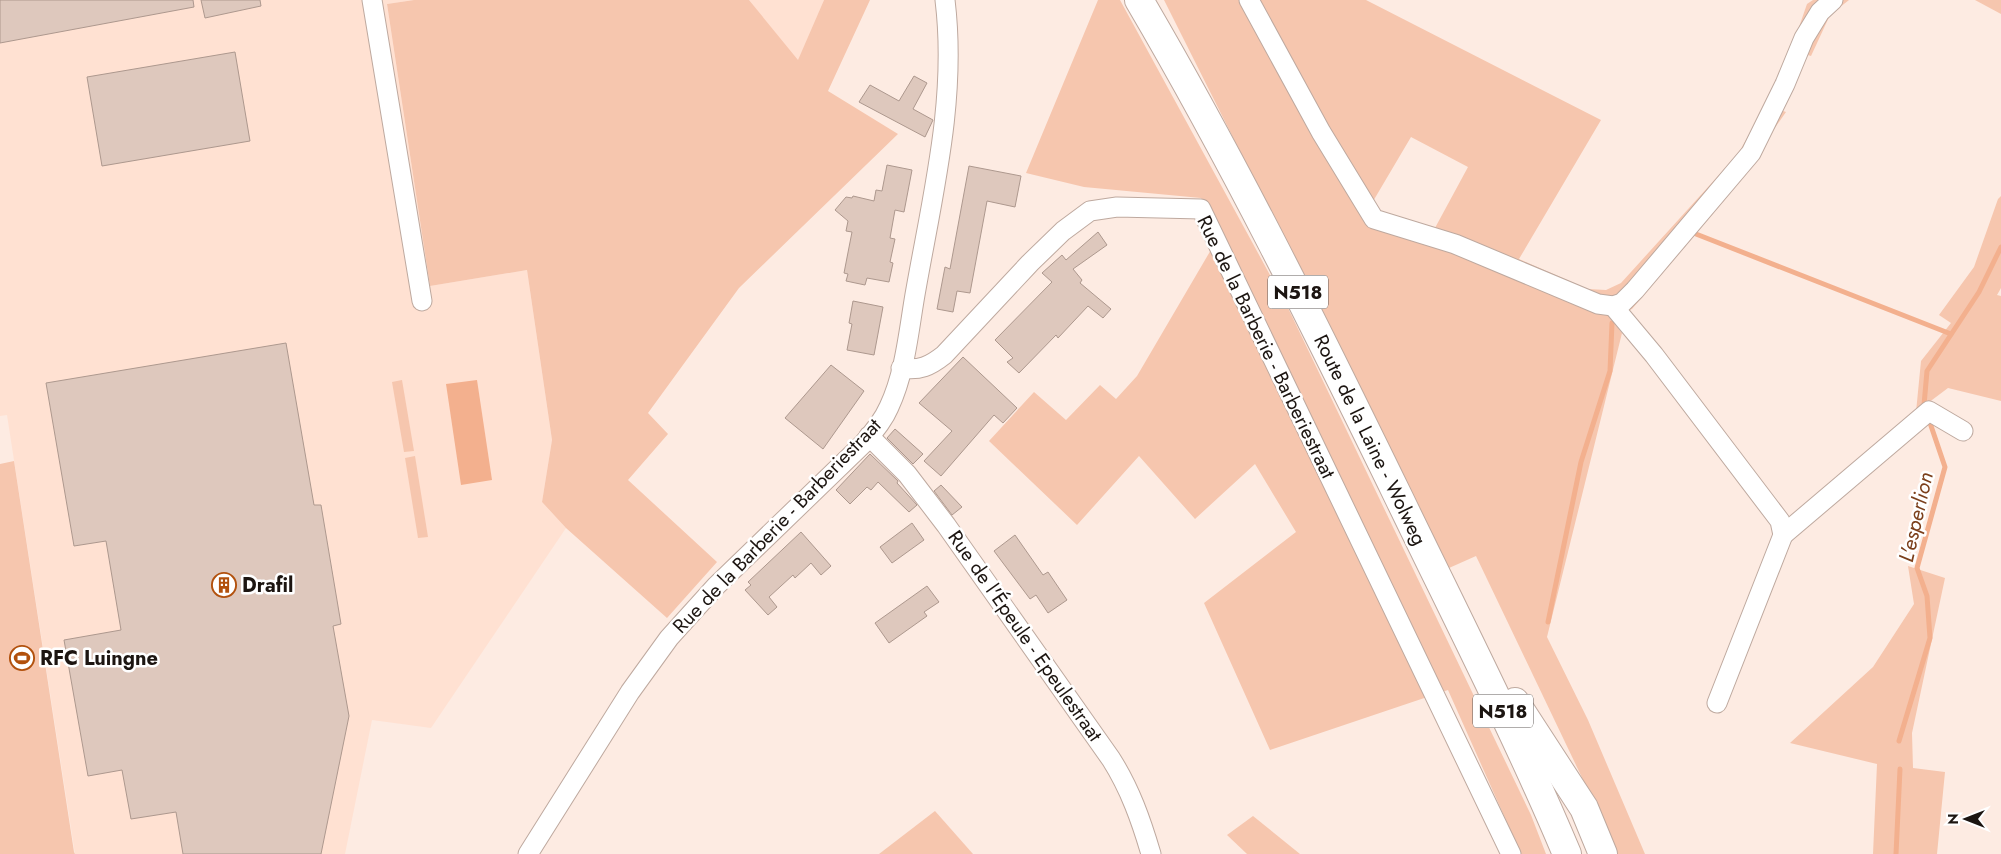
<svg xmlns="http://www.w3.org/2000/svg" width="2001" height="854" viewBox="0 0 2001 854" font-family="Jost,sans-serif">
  <rect width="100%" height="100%" fill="#fdebe2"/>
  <!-- built -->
  <g fill="#ffe1d2">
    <polygon points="0,0 414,0 387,4 430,286 527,270 552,440 542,502 566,528 431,728 372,720 345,854 75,854 7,415 0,416"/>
    <polygon points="749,0 824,0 798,61 752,4"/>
  </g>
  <!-- green -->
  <g fill="#f6c6ae" fill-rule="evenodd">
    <polygon points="414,0 749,0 798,60 824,0 870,0 828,91 898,134 739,288 648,413 668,434 628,480 717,562 667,618 566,528 542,502 552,440 527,270 430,286 387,4"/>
    <polygon points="1098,0 1120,0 1288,308 1531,815 1546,854 1521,854 1448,690 1270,750 1204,603 1296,532 1255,464 1195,519 1139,456 1077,525 989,441 1034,392 1066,420 1100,385 1116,399 1137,376 1222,231 1201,198 1084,187 1026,173"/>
    <path d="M1164,0H1366L1601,120L1519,259L1588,289L1606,290L1621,283L1738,154L1766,105L1786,112L1726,198L1632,309L1609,317L1622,333L1547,637L1588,720L1645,854H1615L1597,809L1476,556L1449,568ZM1411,137L1468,167L1429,239L1372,228V203Z"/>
    <polygon points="1813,0 1849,0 1830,15 1811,56 1791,50 1807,4"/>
    <polygon points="1975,0 2001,0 2001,14"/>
    <polygon points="2001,196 2001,288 1997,295 2001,296 2001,401 1948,388 1916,412 1921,361 1951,323 1939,315 1974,267 1998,199"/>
    <polygon points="402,380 414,451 404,452 392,382"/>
    <polygon points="415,456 428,537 418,538 405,458"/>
    <polygon points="14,461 74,852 75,854 0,854 0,464"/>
    <polygon points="1908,566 1945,578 1912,733 1913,768 1945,772 1937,854 1873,854 1877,764 1790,743 1873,667 1914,604"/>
    <polygon points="935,811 973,854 879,854"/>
    <polygon points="1253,816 1300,854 1247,854 1227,835"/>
  </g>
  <!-- water -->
  <polygon fill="#f3b08e" points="477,380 492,480 461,485 446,384"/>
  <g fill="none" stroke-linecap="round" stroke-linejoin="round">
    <!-- stream -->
    <g stroke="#f3b08e" stroke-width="5">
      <polyline points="1696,234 1951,334"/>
      <polyline points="1924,405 1927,371 1979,292 2001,247"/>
      <polyline points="1548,622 1581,462 1610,371 1612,323"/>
      <polyline points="1899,741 1930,638 1927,596 1917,568 1945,467 1928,417"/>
      <polyline points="1896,854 1900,769"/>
    </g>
  </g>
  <!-- building -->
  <g fill="#dec8bd" stroke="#ad988e">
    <polygon points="0,0 193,0 194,7 0,43"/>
    <polygon points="201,0 260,0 261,6 205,18"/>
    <polygon points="235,52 250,141 102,166 87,77"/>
    <polygon points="914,76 927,83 913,109 933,120 925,137 859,102 870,85 899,101"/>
    <polygon points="887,165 912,170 904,212 895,210 890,238 895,239 890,262 893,263 889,282 867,278 865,285 846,281 848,274 844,273 852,232 846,231 848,221 835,210 846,197 852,198 853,196 874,201 876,190 882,191"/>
    <polygon points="969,166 1021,176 1015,207 987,201 970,293 957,291 953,312 937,309 945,267 950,269"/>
    <polygon points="1098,232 1107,245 1073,269 1082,280 1080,283 1111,309 1103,318 1088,306 1058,338 1056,335 1019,373 1007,362 1013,358 995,340 1052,282 1042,273 1062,255 1066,260"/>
    <polygon points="853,301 883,307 874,355 847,350 852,324 849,323"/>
    <polygon points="286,343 314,505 321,505 341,624 333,626 349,716 321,854 183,854 176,812 131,819 122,770 88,776 64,640 121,630 106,541 74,546 46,383"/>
    <polygon points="963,357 1017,408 1003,423 994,415 941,476 924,461 952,431 919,403"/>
    <polygon points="831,365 864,391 823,449 785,418"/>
    <polygon points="895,429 923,454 913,464 887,438"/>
    <polygon points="870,454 898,481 897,483 917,505 909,512 878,482 871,490 867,487 850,504 836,490"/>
    <polygon points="941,485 962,507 952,515 934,491"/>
    <polygon points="912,523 924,540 892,563 880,547"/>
    <polygon points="801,532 831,566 821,575 811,563 795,578 793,575 769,597 777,607 768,615 745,590 751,585 748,582"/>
    <polygon points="1015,535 1043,575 1048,572 1067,600 1048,613 1036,595 1030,599 994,551"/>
    <polygon points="927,586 939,602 924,612 927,616 889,643 875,623"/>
  </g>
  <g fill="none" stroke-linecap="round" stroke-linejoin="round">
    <defs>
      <g id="minor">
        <polyline points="372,0 422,301"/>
        <polyline points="1249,0 1321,132 1374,219 1455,244 1598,304 1613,306 1622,303 1635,290 1751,153 1785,84 1804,38 1820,12 1833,0"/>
        <polyline points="1613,306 1654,355 1780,521 1783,535 1717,703"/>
        <path d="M901,368C920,371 930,366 944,355L1030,263L1063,231L1090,211L1117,207L1201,209L1511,854"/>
        <path d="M869,436L907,474L946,525L1111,759C1130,789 1141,820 1151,854"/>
        <polyline points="1783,535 1929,411 1963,431"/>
        <path d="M528,854L630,692L669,638L716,586L863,444C873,433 883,421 889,407C906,371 909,327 916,289C933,193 957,98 945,0"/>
      </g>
      <g id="trunk">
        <path d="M1139,0C1234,162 1317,330 1399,498C1456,616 1516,733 1567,854"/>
        <polyline points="1515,702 1584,808 1603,854"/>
      </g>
    </defs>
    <!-- minor casing -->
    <use href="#minor" stroke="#bea99f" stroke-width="21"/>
    <!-- trunk casing -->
    <use href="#trunk" stroke="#bea99f" stroke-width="30"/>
    <!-- minor -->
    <use href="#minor" stroke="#fff" stroke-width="19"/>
    <!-- trunk -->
    <use href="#trunk" stroke="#fff" stroke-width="28"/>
  </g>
  <!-- icons -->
  <defs>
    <symbol id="building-ring" viewBox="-11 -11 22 22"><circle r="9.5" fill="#fff" stroke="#b2510d" stroke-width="1.5"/><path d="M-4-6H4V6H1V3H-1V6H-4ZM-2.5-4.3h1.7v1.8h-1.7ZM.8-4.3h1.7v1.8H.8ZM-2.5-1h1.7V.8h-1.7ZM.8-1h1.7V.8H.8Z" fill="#b2510d"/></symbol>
    <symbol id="stadium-ring" viewBox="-11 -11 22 22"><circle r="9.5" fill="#fff" stroke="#b2510d" stroke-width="1.5"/><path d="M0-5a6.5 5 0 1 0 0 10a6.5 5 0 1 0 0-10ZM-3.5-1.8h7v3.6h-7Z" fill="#b2510d"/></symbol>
  </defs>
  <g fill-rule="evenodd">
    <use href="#building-ring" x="210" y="571" width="28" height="28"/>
    <use href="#stadium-ring" x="8" y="644" width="28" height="28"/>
  </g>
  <g text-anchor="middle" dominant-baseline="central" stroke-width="5" stroke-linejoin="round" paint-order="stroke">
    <!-- shield labels -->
    <g fill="#fff" stroke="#605b58" stroke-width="1">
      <rect x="1268" y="275.5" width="60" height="33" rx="4"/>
      <rect x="1473" y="694.5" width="60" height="33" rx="4"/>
    </g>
    <g font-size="19" font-weight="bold" fill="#1c1511">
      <text x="1298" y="292">N518</text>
      <text x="1503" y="711">N518</text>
    </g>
    <!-- street labels -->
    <g font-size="20" fill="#1c1511" stroke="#fff">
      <text transform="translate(1266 347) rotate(64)">Rue de la Barberie - Barberiestraat</text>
      <text transform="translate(1370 440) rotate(64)">Route de la Laine - Wolweg</text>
      <text transform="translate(777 526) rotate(-46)">Rue de la Barberie - Barberiestraat</text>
      <text transform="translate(1025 636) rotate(55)">Rue de l'Épeule - Epeulestraat</text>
    </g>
    <!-- poi labels -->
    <g font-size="20" font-weight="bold" fill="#1c1511" stroke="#fff" text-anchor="start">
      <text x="242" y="585">Drafil</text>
      <text x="40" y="658">RFC Luingne</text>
    </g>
    <!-- water labels -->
    <g font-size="21" font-style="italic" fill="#7b3f1b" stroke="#fff">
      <text transform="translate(1916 517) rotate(-77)">L'esperlion</text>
    </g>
  </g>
  <!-- north arrow -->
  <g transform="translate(1966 819) rotate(270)" stroke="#ffffff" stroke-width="4" paint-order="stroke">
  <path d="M0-4L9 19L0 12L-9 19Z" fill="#1c1511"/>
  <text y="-8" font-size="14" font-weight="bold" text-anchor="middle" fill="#1c1511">N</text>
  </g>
</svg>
